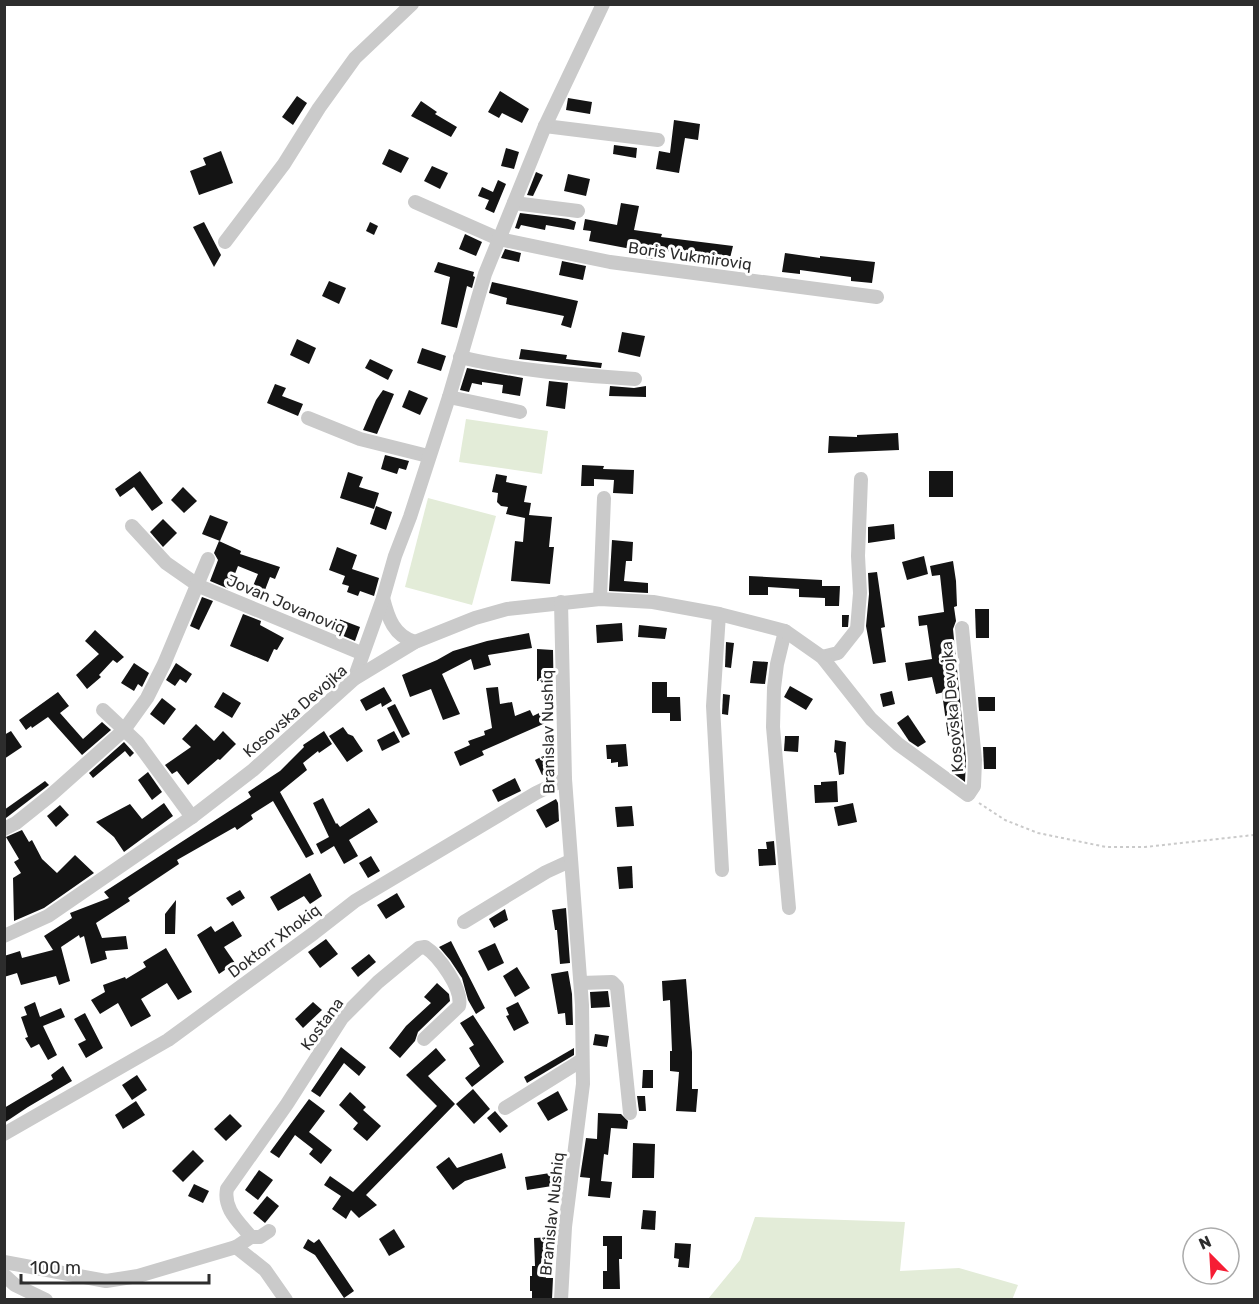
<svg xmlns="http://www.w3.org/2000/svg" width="1259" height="1304" viewBox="0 0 1259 1304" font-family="Rubik,sans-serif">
  <rect width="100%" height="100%" fill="#fff"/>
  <!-- green -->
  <g fill="#e3ecd8">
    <polygon points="466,419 548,431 542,474 459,462"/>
    <polygon points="428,498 496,516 472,605 405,587"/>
    <polygon points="755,1217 905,1222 900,1271 959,1268 1018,1285 1012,1300 708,1299 740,1260"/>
  </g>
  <!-- building -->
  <g fill="#141414">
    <polygon points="500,91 529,109 522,123 502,113 499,118 488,112"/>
    <polygon points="297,96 307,103 293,125 282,117"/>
    <polygon points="568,98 592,102 590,114 566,110"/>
    <polygon points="421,101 437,112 435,114 457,127 451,137 411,116"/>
    <polygon points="674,120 700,124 698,140 685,138 679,173 656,169 659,151 670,153"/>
    <polygon points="614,145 637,148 636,158 613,154"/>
    <polygon points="506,148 519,152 514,169 501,166"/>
    <polygon points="389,149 409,158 401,173 382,164"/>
    <polygon points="221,151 233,183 199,195 190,171 206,165 203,158"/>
    <polygon points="432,166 448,173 440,189 424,181"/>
    <polygon points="536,172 543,175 533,196 527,195"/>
    <polygon points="568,174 590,179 586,196 564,191"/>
    <polygon points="498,180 506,184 494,213 485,209 489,200 478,196 482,187 493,192"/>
    <polygon points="621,203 639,206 634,230 662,234 661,237 733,246 730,258 695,252 695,255 659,250 658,259 646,258 647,252 589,241 591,231 583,230 585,219 617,225"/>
    <polygon points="520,213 568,219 576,222 574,230 546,225 545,230 521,225 519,229 515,228"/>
    <polygon points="204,222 221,255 214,267 193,227"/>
    <polygon points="370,222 378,226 374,235 366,231"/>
    <polygon points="465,234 482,242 476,256 459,249"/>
    <polygon points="505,249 521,253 519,262 501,258"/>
    <polygon points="785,253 820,258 820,256 875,262 872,283 851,281 851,277 800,270 800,274 782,272"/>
    <polygon points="562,261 586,266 583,280 559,275"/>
    <polygon points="438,262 474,272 473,276 475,277 472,288 467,286 457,328 441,324 450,277 434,272"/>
    <polygon points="329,281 346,288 339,304 322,296"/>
    <polygon points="492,282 578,301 571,328 561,325 564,316 506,304 507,298 489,293"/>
    <polygon points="622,332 645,336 640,357 618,352"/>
    <polygon points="297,339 316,348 309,364 290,355"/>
    <polygon points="422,348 446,356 441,371 417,363"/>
    <polygon points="521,349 567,355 566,359 602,363 601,368 519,359"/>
    <polygon points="370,359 393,370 388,380 365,368"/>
    <polygon points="467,368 523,378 520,396 502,393 503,385 482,382 482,385 472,383 469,392 460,390"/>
    <polygon points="549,381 568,383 565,409 546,406"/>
    <polygon points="275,384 286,388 282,396 303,404 298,416 267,403"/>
    <polygon points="610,386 634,388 646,386 646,397 609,396"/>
    <polygon points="383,390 394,394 377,434 363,430 376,400"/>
    <polygon points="409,390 428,398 420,415 402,407"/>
    <polygon points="898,433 899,450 828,453 829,436 857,437 857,435"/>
    <polygon points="385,455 409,461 406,470 399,468 397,474 381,469"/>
    <polygon points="582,465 604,466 603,469 634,470 633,494 613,493 614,480 594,479 594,486 581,486"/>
    <polygon points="140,471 163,503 152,511 134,487 120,497 115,489"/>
    <rect x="929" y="471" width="24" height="26"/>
    <polygon points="348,472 363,477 359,487 379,493 374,509 340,498"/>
    <polygon points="496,474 507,476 506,482 527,486 524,502 531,503 529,515 552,517 549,547 554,547 550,584 511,581 515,541 523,542 525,518 506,514 508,507 501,506 497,502 498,493 492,492"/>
    <polygon points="183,487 197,501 184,513 171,500"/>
    <polygon points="376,506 392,512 386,530 370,524"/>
    <polygon points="210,515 228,522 220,541 202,534"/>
    <polygon points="163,519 177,533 163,547 150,532"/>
    <polygon points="894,524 895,539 868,543 868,527"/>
    <polygon points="612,540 633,542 632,561 626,561 624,581 648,583 648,593 609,591"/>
    <polygon points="219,541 241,551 240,554 280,567 275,579 270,577 265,590 253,586 258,574 238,566 229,589 210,581 218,560 214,553"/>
    <polygon points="337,547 357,555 352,569 379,578 374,596 360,591 358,596 347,592 349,586 342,584 345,576 329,570"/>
    <polygon points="924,556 928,574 907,580 902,562"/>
    <polygon points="953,561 956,581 957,606 954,607 956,621 953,629 966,760 965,782 953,773 952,736 948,736 942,693 944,692 936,694 932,677 908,681 905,663 932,659 927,625 919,626 918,616 944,612 940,575 932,576 930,566"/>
    <polygon points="877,572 885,627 881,628 886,662 873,664 866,626 869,594 868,573"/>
    <polygon points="749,576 822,580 822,586 840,586 839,606 825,606 825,598 799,597 799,589 768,587 768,595 749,595"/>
    <polygon points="202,597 213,601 199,630 190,626"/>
    <polygon points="975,609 989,609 989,638 976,638"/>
    <polygon points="243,614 261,621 260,625 284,638 277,650 274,649 268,662 230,646"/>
    <polygon points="842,615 849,615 848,627 842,627"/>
    <polygon points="339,619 360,627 355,641 334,632"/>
    <polygon points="622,623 623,641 597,643 596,625"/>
    <polygon points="639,625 667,628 665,639 638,637"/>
    <polygon points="95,630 124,657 117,663 113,660 99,675 101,677 87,689 76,675 99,654 85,641"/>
    <polygon points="529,633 532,648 488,655 491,665 474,670 471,659 442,674 460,714 443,720 431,689 410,697 402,675 437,660 453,651 487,641"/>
    <polygon points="726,642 734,643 731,668 725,667"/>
    <polygon points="537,649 553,650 554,711 548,711 548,681 537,681"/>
    <polygon points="753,661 768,662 765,684 750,683"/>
    <polygon points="134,663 149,673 142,687 138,684 134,691 121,683"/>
    <polygon points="176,663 192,674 186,683 180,679 175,686 166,680"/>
    <polygon points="652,682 667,682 667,697 680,697 681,721 670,721 670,713 652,713"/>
    <polygon points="790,686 813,699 806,710 784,697"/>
    <polygon points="384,687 392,701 382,707 381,703 366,711 360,700"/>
    <polygon points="498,687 500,704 512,702 515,716 530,710 533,716 545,710 550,721 482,751 484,755 460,766 454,752 470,745 468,741 485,735 484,731 492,728 486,688"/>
    <polygon points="892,691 895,704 883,707 880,694"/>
    <polygon points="58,692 69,706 60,713 83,739 102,722 111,730 82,755 48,717 32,728 31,726 26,730 19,720"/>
    <polygon points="223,692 241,703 232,718 214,707"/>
    <polygon points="723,694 730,695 728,715 722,714"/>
    <polygon points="978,697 995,697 995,711 979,711"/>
    <polygon points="162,698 176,709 164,725 150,714"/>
    <polygon points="395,704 410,734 402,738 387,708"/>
    <polygon points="908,715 926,742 918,747 909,741 897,723"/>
    <polygon points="196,724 214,741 223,731 236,744 220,760 218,759 188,785 177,771 172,774 165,765 191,747 182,739"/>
    <polygon points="343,727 348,734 353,736 363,751 347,762 329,736"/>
    <polygon points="11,731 22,747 4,759 4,735"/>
    <polygon points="324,731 332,744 319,753 318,751 303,763 307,770 280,792 314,854 306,858 273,801 251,815 253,819 237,830 235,827 177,860 179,864 128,898 130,901 96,923 102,938 126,936 128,949 105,951 107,959 91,964 84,936 80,938 79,935 61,947 70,981 59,985 56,976 21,985 17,973 4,977 4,956 20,951 22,958 53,950 44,936 72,918 70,913 109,898 104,892 251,797 248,792 280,771 304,747 303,745"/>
    <polygon points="394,731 400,742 382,751 377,740"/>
    <polygon points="785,736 799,736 798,752 784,751"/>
    <polygon points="835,740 846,742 844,774 839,775 836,753 834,752"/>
    <polygon points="124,742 134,753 130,757 125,751 93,778 89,773"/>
    <polygon points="626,744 628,766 618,767 618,762 611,763 611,759 607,759 606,745"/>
    <polygon points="983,747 996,747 996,769 984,769"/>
    <polygon points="551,752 556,761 556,768 542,775 535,760"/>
    <polygon points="148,772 162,792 152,800 138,780"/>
    <polygon points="515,778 521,791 498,802 492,790"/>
    <polygon points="45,781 49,785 6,818 4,810"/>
    <polygon points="837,781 838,802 815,803 814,785 821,785 821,782"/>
    <polygon points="323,798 336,824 337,823 340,827 369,808 378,822 349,840 358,856 344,864 334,846 321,854 316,844 329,837 313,803"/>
    <polygon points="556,799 558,803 559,821 546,828 536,810"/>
    <polygon points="164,803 173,816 124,852 114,837 96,822 130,804 142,819"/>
    <polygon points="853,803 857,822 838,826 834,807"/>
    <polygon points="60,805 69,815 56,827 47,816"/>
    <polygon points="632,806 634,826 617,827 615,807"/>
    <polygon points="22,830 29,842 32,840 42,859 57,873 75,855 94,873 44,908 14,921 13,878 21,873 14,862 19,859 6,837"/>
    <polygon points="774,841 776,865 759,866 758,849 767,849 766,842"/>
    <polygon points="371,856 380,871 368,878 359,863"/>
    <polygon points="632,866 633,888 619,889 617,867"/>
    <polygon points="310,873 322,896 310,904 304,896 278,911 270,897"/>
    <polygon points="240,890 245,898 232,906 226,898"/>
    <polygon points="397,893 405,907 386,919 377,905"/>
    <polygon points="176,900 175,934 165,934 165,914"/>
    <polygon points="566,908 570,963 560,964 557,930 555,930 552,910"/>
    <polygon points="505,909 508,920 494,928 489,919"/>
    <polygon points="233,921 242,936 224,947 235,963 219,974 197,935 211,926 215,932"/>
    <polygon points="326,939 338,954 320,968 308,952"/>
    <polygon points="451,941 485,1008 476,1014 468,1000 462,978 450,960 439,947"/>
    <polygon points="495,943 504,963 488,971 478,951"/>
    <polygon points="166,948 192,992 178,1000 167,983 141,999 151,1016 131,1027 118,1003 100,1014 91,1000 105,992 103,985 125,977 126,979 146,967 143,962"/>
    <polygon points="369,954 376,962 358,977 351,968"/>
    <polygon points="517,967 530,988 515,997 503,976"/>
    <polygon points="568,971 572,994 573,1025 566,1025 565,1013 558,1014 551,974"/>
    <polygon points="686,979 692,1052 692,1089 698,1089 696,1112 676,1111 679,1072 670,1071 670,1051 672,1051 670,1000 663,1001 662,981"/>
    <polygon points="437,983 449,994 450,1001 418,1032 415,1041 400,1058 389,1048 406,1026 431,1003 424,997"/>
    <polygon points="608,991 610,1007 591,1008 590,992"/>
    <polygon points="35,1002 40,1017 61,1008 65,1017 43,1026 57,1055 48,1060 39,1044 31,1048 25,1038 28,1037 21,1017 27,1015 24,1007"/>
    <polygon points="313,1002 322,1010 303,1028 295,1019"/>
    <polygon points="518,1002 529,1023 514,1031 506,1016 509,1015 506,1008"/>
    <polygon points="85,1013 103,1048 86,1058 78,1044 86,1040 74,1019"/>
    <polygon points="473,1015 504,1062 472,1087 465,1078 480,1066 469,1048 474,1045 460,1023"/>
    <polygon points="595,1034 609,1036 607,1047 593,1045"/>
    <polygon points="341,1047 366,1067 359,1076 344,1063 320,1097 311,1091"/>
    <polygon points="436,1048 446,1060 428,1076 455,1104 366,1195 377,1205 359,1218 351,1210 346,1219 332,1209 341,1196 324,1185 330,1176 353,1192 437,1106 406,1075"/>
    <polygon points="574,1048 574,1055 527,1083 524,1077"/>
    <polygon points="63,1066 72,1081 28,1107 4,1123 4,1108 53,1079 51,1075"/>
    <polygon points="643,1070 653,1070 653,1088 642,1088"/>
    <polygon points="137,1075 147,1090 132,1100 122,1085"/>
    <polygon points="473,1089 490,1109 474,1124 456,1104"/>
    <polygon points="558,1091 568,1110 548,1121 537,1103"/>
    <polygon points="350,1092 366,1107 363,1110 381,1126 367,1141 353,1129 358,1123 339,1105"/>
    <polygon points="637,1096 645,1096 646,1111 639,1111"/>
    <polygon points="309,1099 325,1111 309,1132 332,1150 321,1164 309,1154 313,1149 295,1135 279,1158 270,1152"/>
    <polygon points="136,1101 145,1115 123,1129 115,1115"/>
    <polygon points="495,1111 508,1126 500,1133 487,1118"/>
    <polygon points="598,1113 621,1114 628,1121 627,1129 611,1128 608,1155 604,1154 601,1181 612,1182 610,1198 588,1196 590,1178 580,1177 586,1138 597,1139"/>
    <polygon points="230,1114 242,1126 226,1141 214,1129"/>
    <polygon points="633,1143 655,1144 654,1178 632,1178"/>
    <polygon points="193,1150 204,1161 183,1182 172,1171"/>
    <polygon points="502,1153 506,1168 465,1181 453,1190 436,1167 449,1157 457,1168"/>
    <polygon points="259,1170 273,1180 258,1200 245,1190"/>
    <polygon points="550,1173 552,1186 527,1190 525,1177"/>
    <polygon points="194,1184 209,1191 203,1203 188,1196"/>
    <polygon points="267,1196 279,1206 265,1223 253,1213"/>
    <polygon points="643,1210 656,1211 655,1230 641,1229"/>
    <polygon points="394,1229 405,1247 389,1256 379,1239"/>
    <polygon points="603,1236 622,1236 622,1259 619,1259 620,1289 603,1289 603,1271 607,1271 607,1246 603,1246"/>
    <polygon points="552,1237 553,1258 546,1258 546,1278 553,1278 552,1299 532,1299 532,1291 530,1291 530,1276 532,1276 532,1266 535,1266 534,1238"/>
    <polygon points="308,1239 314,1243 319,1239 354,1291 344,1298 315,1255 303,1248"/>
    <polygon points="675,1243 691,1244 689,1268 678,1267 679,1259 674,1258"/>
  </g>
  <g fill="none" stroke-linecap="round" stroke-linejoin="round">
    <!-- path -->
    <polyline stroke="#cacaca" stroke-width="2" stroke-dasharray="3 3" stroke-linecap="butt" points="979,803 1005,820 1038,833 1106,847 1145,847 1254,835"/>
    <!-- minor -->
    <g stroke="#cacaca" stroke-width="14">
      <polyline points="545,126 658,140"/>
      <polyline points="415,202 499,239 610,262 877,297"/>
      <polyline points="514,203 578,211"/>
      <polyline points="225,242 284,164 319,108 355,58 412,4"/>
      <path d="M460,357C518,371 576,375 635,379"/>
      <polyline points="449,397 520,412"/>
      <polyline points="308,418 360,439 428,456"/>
      <polyline points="132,526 166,563 199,586 361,653"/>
      <path d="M383,598C388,618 394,636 415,642"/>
      <polyline points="600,599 604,498"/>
      <polyline points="719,614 713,706 722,870"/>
      <polyline points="785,631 777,664 774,688 773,727 789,908"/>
      <polyline points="822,657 838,653 857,629 860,593 858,556 861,479"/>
      <polyline points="354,679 383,598 395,556 410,517 449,397 485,274 545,126 603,4"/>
      <polyline points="103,710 137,742 192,817"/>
      <polyline points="4,829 16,823 51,795 124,730 147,698 164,664 208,559"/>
      <polyline points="464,922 546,872 570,861"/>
      <polyline points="4,936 48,916 192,817 253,770 354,679 415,642 475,618 507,609 600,599 653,602 719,614 785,631 822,657 871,719 898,744 968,795 974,786 975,760 962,628"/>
      <polyline points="581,983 612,982 617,987 630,1113"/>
      <polyline points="505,1108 582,1060"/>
      <polyline points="4,1134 168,1040 314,933 355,901 536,793 565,779"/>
      <path d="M251,1237C239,1222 223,1209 227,1189L287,1104L342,1018L378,982L419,948L425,947C439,956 463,989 459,1006L424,1039"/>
      <polyline points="236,1247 265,1270 286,1300"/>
      <polyline points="4,1262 106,1281 138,1276 236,1247 251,1237 260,1237 269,1231"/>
      <polyline points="4,1275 15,1285 46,1300"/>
      <polyline points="561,1300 565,1227 583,1084 582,1005 565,779 561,602"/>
    </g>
  </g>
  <g text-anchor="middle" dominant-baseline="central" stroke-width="6" stroke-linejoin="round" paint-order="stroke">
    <!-- street labels -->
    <g font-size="16" fill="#2d2d2d" stroke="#fff">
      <text transform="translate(690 256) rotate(8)">Boris Vukmiroviq</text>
      <text transform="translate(286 604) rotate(23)">Jovan Jovanoviq</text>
      <text transform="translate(952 707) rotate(-95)">Kosovska Devojka</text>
      <text transform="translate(295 711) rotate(-41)">Kosovska Devojka</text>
      <text transform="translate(548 732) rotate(-91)">Branislav Nushiq</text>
      <text transform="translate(274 941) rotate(-37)">Doktorr Xhokiq</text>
      <text transform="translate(322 1024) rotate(-54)">Kostana</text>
      <text transform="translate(552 1214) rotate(-84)">Branislav Nushiq</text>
    </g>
  </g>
  <!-- border -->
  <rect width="1259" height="1304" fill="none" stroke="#2d2d2d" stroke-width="12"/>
  <!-- north arrow -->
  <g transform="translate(1211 1256) rotate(336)"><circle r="28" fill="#ffffff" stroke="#ababab" stroke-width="1.5"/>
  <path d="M0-4.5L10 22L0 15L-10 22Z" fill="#f61d34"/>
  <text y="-9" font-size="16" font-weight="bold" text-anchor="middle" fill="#2d2d2d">N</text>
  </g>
  <!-- scale -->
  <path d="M21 1274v9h188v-9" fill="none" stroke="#2d2d2d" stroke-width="3"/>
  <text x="30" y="1274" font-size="18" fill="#2d2d2d" stroke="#ffffff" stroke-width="4.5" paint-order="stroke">100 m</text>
</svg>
